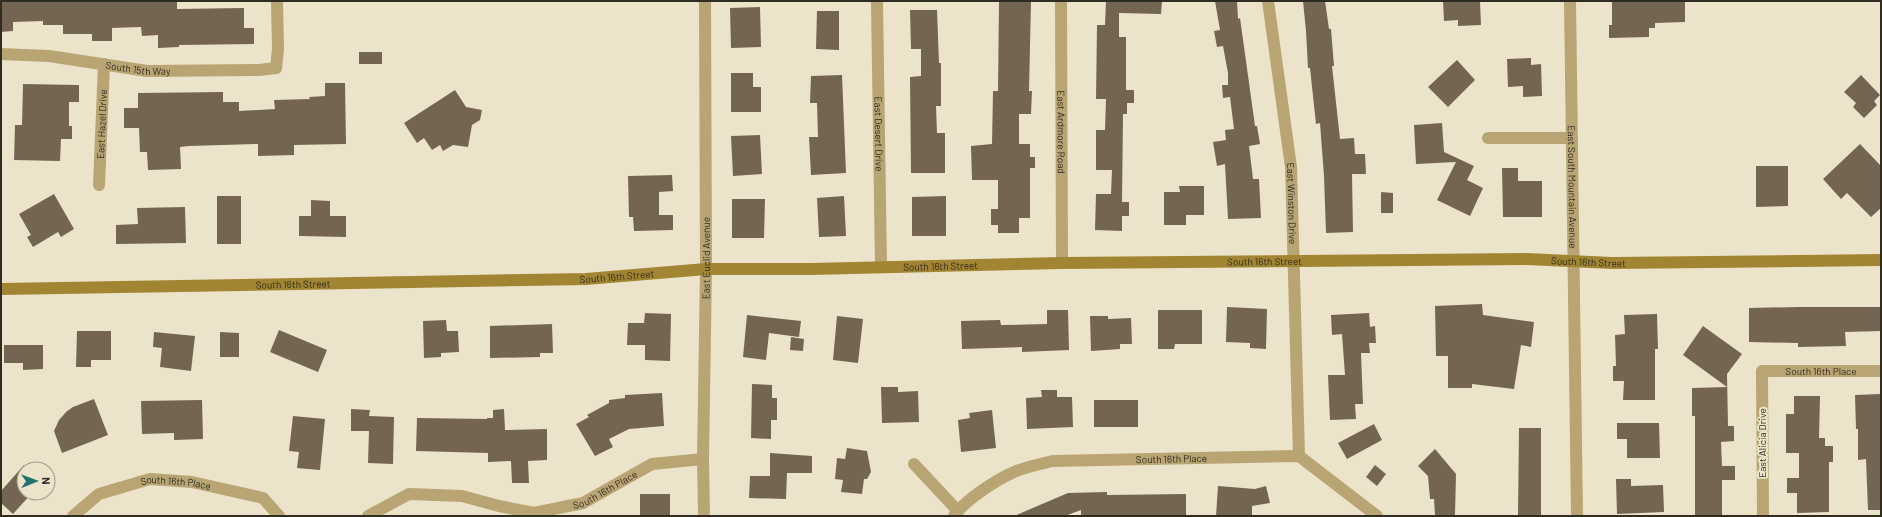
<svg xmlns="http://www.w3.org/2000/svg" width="1882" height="517" viewBox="0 0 1882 517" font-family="Barlow,sans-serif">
  <rect width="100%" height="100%" fill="#ece4ca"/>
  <!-- building -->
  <g fill="#746552">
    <polygon points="1,1 177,1 177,9 244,8 244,28 254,28 254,44 179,45 179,47 158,48 158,35 142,36 141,27 112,28 112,41 92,41 92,34 63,34 63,25 43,25 43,21 13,22 13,31 1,32"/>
    <polygon points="999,1 1031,1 1029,91 1032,91 1031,114 1019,114 1019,144 1030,144 1030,157 1035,157 1035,168 1030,168 1030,218 1019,218 1019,233 998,233 998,225 991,225 991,209 998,209 998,180 972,180 971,146 992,144 993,91 998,91"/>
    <polygon points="1106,1 1162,1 1161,14 1119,13 1119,37 1126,37 1126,90 1134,90 1134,103 1127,103 1127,114 1123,114 1122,202 1129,202 1129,216 1122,216 1122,231 1095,230 1096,194 1111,194 1112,170 1096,170 1096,130 1105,130 1106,99 1096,99 1097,25 1105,25"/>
    <polygon points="1215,1 1237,1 1238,19 1240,18 1255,126 1257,126 1260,144 1249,146 1253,179 1259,179 1261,218 1228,219 1225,164 1217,166 1213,142 1226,140 1225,130 1234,129 1230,97 1223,98 1222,85 1228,85 1228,73 1223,46 1217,47 1214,31 1220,30"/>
    <polygon points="1303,1 1325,1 1329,29 1331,29 1334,66 1332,66 1340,139 1354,138 1355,154 1365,154 1366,174 1352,174 1353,232 1326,233 1324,176 1320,123 1316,124 1310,68 1308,68 1306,31"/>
    <polygon points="1443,1 1480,1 1481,25 1458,26 1458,20 1444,21"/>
    <polygon points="1612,1 1685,1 1685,22 1655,23 1655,28 1649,28 1649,37 1609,38 1609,25 1612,25"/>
    <polygon points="760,7 761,47 731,48 730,8"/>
    <polygon points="910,10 937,10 939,63 941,63 941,106 936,106 937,133 945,133 945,173 911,173 910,77 921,76 921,49 911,49"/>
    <polygon points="817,11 839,11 839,50 816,49"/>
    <rect x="359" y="52" width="23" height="12"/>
    <polygon points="1531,58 1531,65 1541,64 1542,96 1523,97 1523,86 1508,87 1507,59"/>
    <polygon points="1457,60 1475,80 1448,107 1428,87"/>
    <polygon points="731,73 753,73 753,87 761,87 761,112 731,112"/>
    <polygon points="842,75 846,173 811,175 809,137 818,137 817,103 810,103 811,76"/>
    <polygon points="1861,75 1880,95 1874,101 1877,105 1864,118 1853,107 1856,103 1844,92"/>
    <polygon points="325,83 345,83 346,144 294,145 294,155 258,156 258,144 189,146 180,147 181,169 148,170 147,152 140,152 139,128 124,128 124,108 138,108 138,93 223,92 223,102 239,102 239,111 275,109 274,100 310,99 309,97 325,96"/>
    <polygon points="23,84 79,85 79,102 69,102 69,126 72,126 72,139 61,139 60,161 14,160 15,125 22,125"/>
    <polygon points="455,90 466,107 482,110 480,120 472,125 468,147 453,145 443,151 440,145 432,150 424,138 417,143 404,123"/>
    <polygon points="1442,123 1444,152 1474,166 1467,180 1483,188 1470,216 1437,200 1456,162 1416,164 1414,125"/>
    <polygon points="760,135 762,174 733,176 731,136"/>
    <polygon points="1860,144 1881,166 1881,208 1871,217 1847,193 1841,199 1823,179"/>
    <polygon points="1756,166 1788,166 1788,206 1756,207"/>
    <polygon points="1502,168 1518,168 1518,181 1542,181 1542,217 1503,217"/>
    <polygon points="672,175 673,191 659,192 659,215 673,215 673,230 634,231 633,217 629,217 628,176"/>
    <polygon points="1179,186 1204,186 1204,215 1186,215 1186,225 1164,225 1164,192 1180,192"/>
    <polygon points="1381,192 1393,193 1393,213 1381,213"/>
    <polygon points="54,194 74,229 61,237 58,232 33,247 27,237 31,235 19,214"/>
    <rect x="217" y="196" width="24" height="48"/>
    <polygon points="844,196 846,236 819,237 817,198"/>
    <polygon points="946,196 946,236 912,236 912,197"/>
    <polygon points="732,199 765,199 764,238 732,238"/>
    <polygon points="311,200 330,201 330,216 346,216 346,237 299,236 299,216 311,216"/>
    <polygon points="185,207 186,243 116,244 116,225 138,224 137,208"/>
    <polygon points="1482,304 1483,315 1534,322 1531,347 1521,345 1514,389 1472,384 1472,388 1448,388 1448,356 1436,356 1435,306"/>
    <polygon points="1227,307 1267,309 1266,349 1250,348 1250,343 1226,342"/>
    <polygon points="1798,307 1881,307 1881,331 1845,332 1846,346 1798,347 1798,343 1749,342 1749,308"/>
    <polygon points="1047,310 1068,310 1069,350 1022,352 1022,347 962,349 961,321 1000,320 1001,325 1047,324"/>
    <polygon points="1158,310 1202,310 1202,344 1175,344 1174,349 1158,349"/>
    <polygon points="645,313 671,314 670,361 645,360 645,345 627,345 628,323 644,323"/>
    <polygon points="1369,313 1370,327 1375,326 1376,343 1369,343 1370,353 1361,353 1363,404 1355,404 1356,419 1330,420 1328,375 1345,375 1342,334 1332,335 1331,315"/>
    <polygon points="1657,314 1658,349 1655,349 1655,400 1623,400 1624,381 1613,381 1613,366 1616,366 1615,335 1625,334 1624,315"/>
    <polygon points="747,315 801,321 799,337 769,333 766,360 743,357"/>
    <polygon points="837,316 863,319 858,363 833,360"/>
    <polygon points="1090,316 1108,316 1108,319 1131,318 1132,344 1120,344 1120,349 1091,351"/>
    <polygon points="446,320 447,331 458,331 459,352 441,353 441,357 424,358 423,321"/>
    <polygon points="552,324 553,353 540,353 540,357 490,358 490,326"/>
    <polygon points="1703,326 1742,354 1727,374 1728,426 1734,426 1734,441 1721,442 1722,466 1735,466 1735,480 1722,480 1722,516 1695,516 1695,416 1692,416 1692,388 1727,387 1683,355"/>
    <polygon points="279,330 327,350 318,372 270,352"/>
    <polygon points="77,331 111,331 111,360 91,360 91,367 76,367"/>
    <polygon points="154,332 195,336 191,371 160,367 162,348 153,347"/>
    <polygon points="220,332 239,333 239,357 220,357"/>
    <polygon points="791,337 804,339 803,351 790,350"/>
    <polygon points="4,345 43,345 43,369 23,370 23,363 4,363"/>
    <polygon points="752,384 772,385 772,398 777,398 777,420 771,420 771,439 751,438"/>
    <polygon points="881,387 898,387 898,392 918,391 919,422 882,423"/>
    <polygon points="1041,390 1057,390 1057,397 1072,397 1073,427 1027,429 1026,398 1042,397"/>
    <polygon points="662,393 664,426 629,429 609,439 613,447 595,456 576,424 589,417 587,415 609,403 609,400 625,398 625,395"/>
    <polygon points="1881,394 1881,510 1868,510 1866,459 1858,460 1858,429 1856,429 1855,395"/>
    <polygon points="1794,396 1820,396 1819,438 1825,438 1825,446 1833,446 1833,462 1829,462 1829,512 1797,513 1797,493 1787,493 1787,478 1799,478 1799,453 1786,453 1786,414 1794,414"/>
    <polygon points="94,399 108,435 62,453 54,431 59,420 66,412 73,407"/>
    <polygon points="202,400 203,439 174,440 174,433 142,434 141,401"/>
    <rect x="1094" y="400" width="44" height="27"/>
    <polygon points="351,409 370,410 369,416 394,417 393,464 368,463 369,431 351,431"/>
    <polygon points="504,409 505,430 547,429 547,460 528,461 529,483 512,483 511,461 488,462 488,453 416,451 417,418 487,419 487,418 493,418 493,410"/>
    <polygon points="992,410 996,448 961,452 958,420 970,418 969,413"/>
    <polygon points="293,416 325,419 320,470 297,468 299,452 289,451"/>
    <polygon points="1617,423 1659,423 1660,458 1627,458 1627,439 1617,439"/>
    <polygon points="1374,424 1382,440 1347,459 1338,443"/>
    <polygon points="1519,428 1541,428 1541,516 1518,516"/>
    <polygon points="847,448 867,451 871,472 867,479 864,479 862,494 841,492 843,480 835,479 837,458 845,459"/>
    <polygon points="1435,449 1456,474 1455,515 1435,515 1434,499 1430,499 1428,476 1418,466"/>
    <polygon points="770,453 812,456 812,473 787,473 786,499 749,498 750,476 770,476"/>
    <polygon points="24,465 24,493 32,493 13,514 1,503 1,491"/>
    <polygon points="1375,465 1386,474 1377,486 1366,477"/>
    <polygon points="1616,479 1631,479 1631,486 1663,485 1664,512 1617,514"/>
    <polygon points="1218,486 1255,489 1266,486 1270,503 1252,506 1252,516 1216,516"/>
    <polygon points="1107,492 1107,495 1186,494 1186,516 1081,516 1081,510 1065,516 1014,516 1068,493"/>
    <rect x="640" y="494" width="30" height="22"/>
  </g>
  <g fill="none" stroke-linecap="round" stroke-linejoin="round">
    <!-- minor -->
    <g stroke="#b8a573" stroke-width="12">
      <path id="s1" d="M877,1L881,267"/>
      <path id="s2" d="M1061,1L1062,263"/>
      <path id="s3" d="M1268,1L1291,167L1299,456"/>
      <path id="s4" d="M1570,1L1577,516"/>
      <path id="s5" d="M1,54L49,56L147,71L259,70L276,68L278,49L277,1"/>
      <polyline points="1488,138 1571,138"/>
      <path id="s6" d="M99,185L104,64"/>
      <polyline points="914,464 958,511"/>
      <path id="s7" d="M73,516L99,494L150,479L192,482L263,498L279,516"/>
      <path id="s8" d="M368,516L409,494L462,496L499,506L534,513L583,503L652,464L703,459"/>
      <path id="s9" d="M704,516L703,459L706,269L705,1"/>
      <path id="s10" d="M954,516C965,500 996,480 1014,472C1026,467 1040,464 1053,461L1299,456L1377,516"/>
      <path id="s11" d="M1763,516L1762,371H1881"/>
    </g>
    <!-- secondary -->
    <path stroke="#a28532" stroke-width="12" id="s12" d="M1,289L586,279L706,269H811L1062,263L1527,259L1612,263L1881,260"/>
  </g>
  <g text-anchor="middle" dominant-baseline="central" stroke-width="4" stroke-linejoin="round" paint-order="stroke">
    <!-- street labels -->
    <g font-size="10" fill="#2f2c22" stroke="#ece4ca">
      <text stroke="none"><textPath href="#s5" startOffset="138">South 15th Way</textPath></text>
      <text stroke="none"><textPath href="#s6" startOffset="61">East Hazel Drive</textPath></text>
      <text stroke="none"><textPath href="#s2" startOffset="131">East Ardmore Road</textPath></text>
      <text stroke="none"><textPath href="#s1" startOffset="133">East Desert Drive</textPath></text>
      <text stroke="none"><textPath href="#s4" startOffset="186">East South Mountain Avenue</textPath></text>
      <text stroke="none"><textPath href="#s3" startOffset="204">East Winston Drive</textPath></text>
      <text stroke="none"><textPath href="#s9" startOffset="258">East Euclid Avenue</textPath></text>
      <text stroke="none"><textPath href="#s12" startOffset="1264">South 16th Street</textPath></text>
      <text stroke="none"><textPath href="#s12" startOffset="1588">South 16th Street</textPath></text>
      <text stroke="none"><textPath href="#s12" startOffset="940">South 16th Street</textPath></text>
      <text stroke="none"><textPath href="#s12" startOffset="616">South 16th Street</textPath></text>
      <text stroke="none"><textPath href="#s12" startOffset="292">South 16th Street</textPath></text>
      <text stroke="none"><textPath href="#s11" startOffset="204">South 16th Place</textPath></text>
      <text transform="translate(1762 443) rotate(-90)">East Alicia Drive</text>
      <text stroke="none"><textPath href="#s10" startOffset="234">South 16th Place</textPath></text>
      <text stroke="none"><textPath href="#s7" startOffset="113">South 16th Place</textPath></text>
      <text stroke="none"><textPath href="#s8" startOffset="249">South 16th Place</textPath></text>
    </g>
  </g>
  <!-- border -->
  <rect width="1882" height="517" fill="none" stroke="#2f2c22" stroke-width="4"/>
  <!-- north arrow -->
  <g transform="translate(36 481) rotate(89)"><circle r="19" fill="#ece4ca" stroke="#a09a87"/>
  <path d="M0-3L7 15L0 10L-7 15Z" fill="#257072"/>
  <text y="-6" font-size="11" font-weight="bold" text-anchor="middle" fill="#2f2c22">N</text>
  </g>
</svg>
